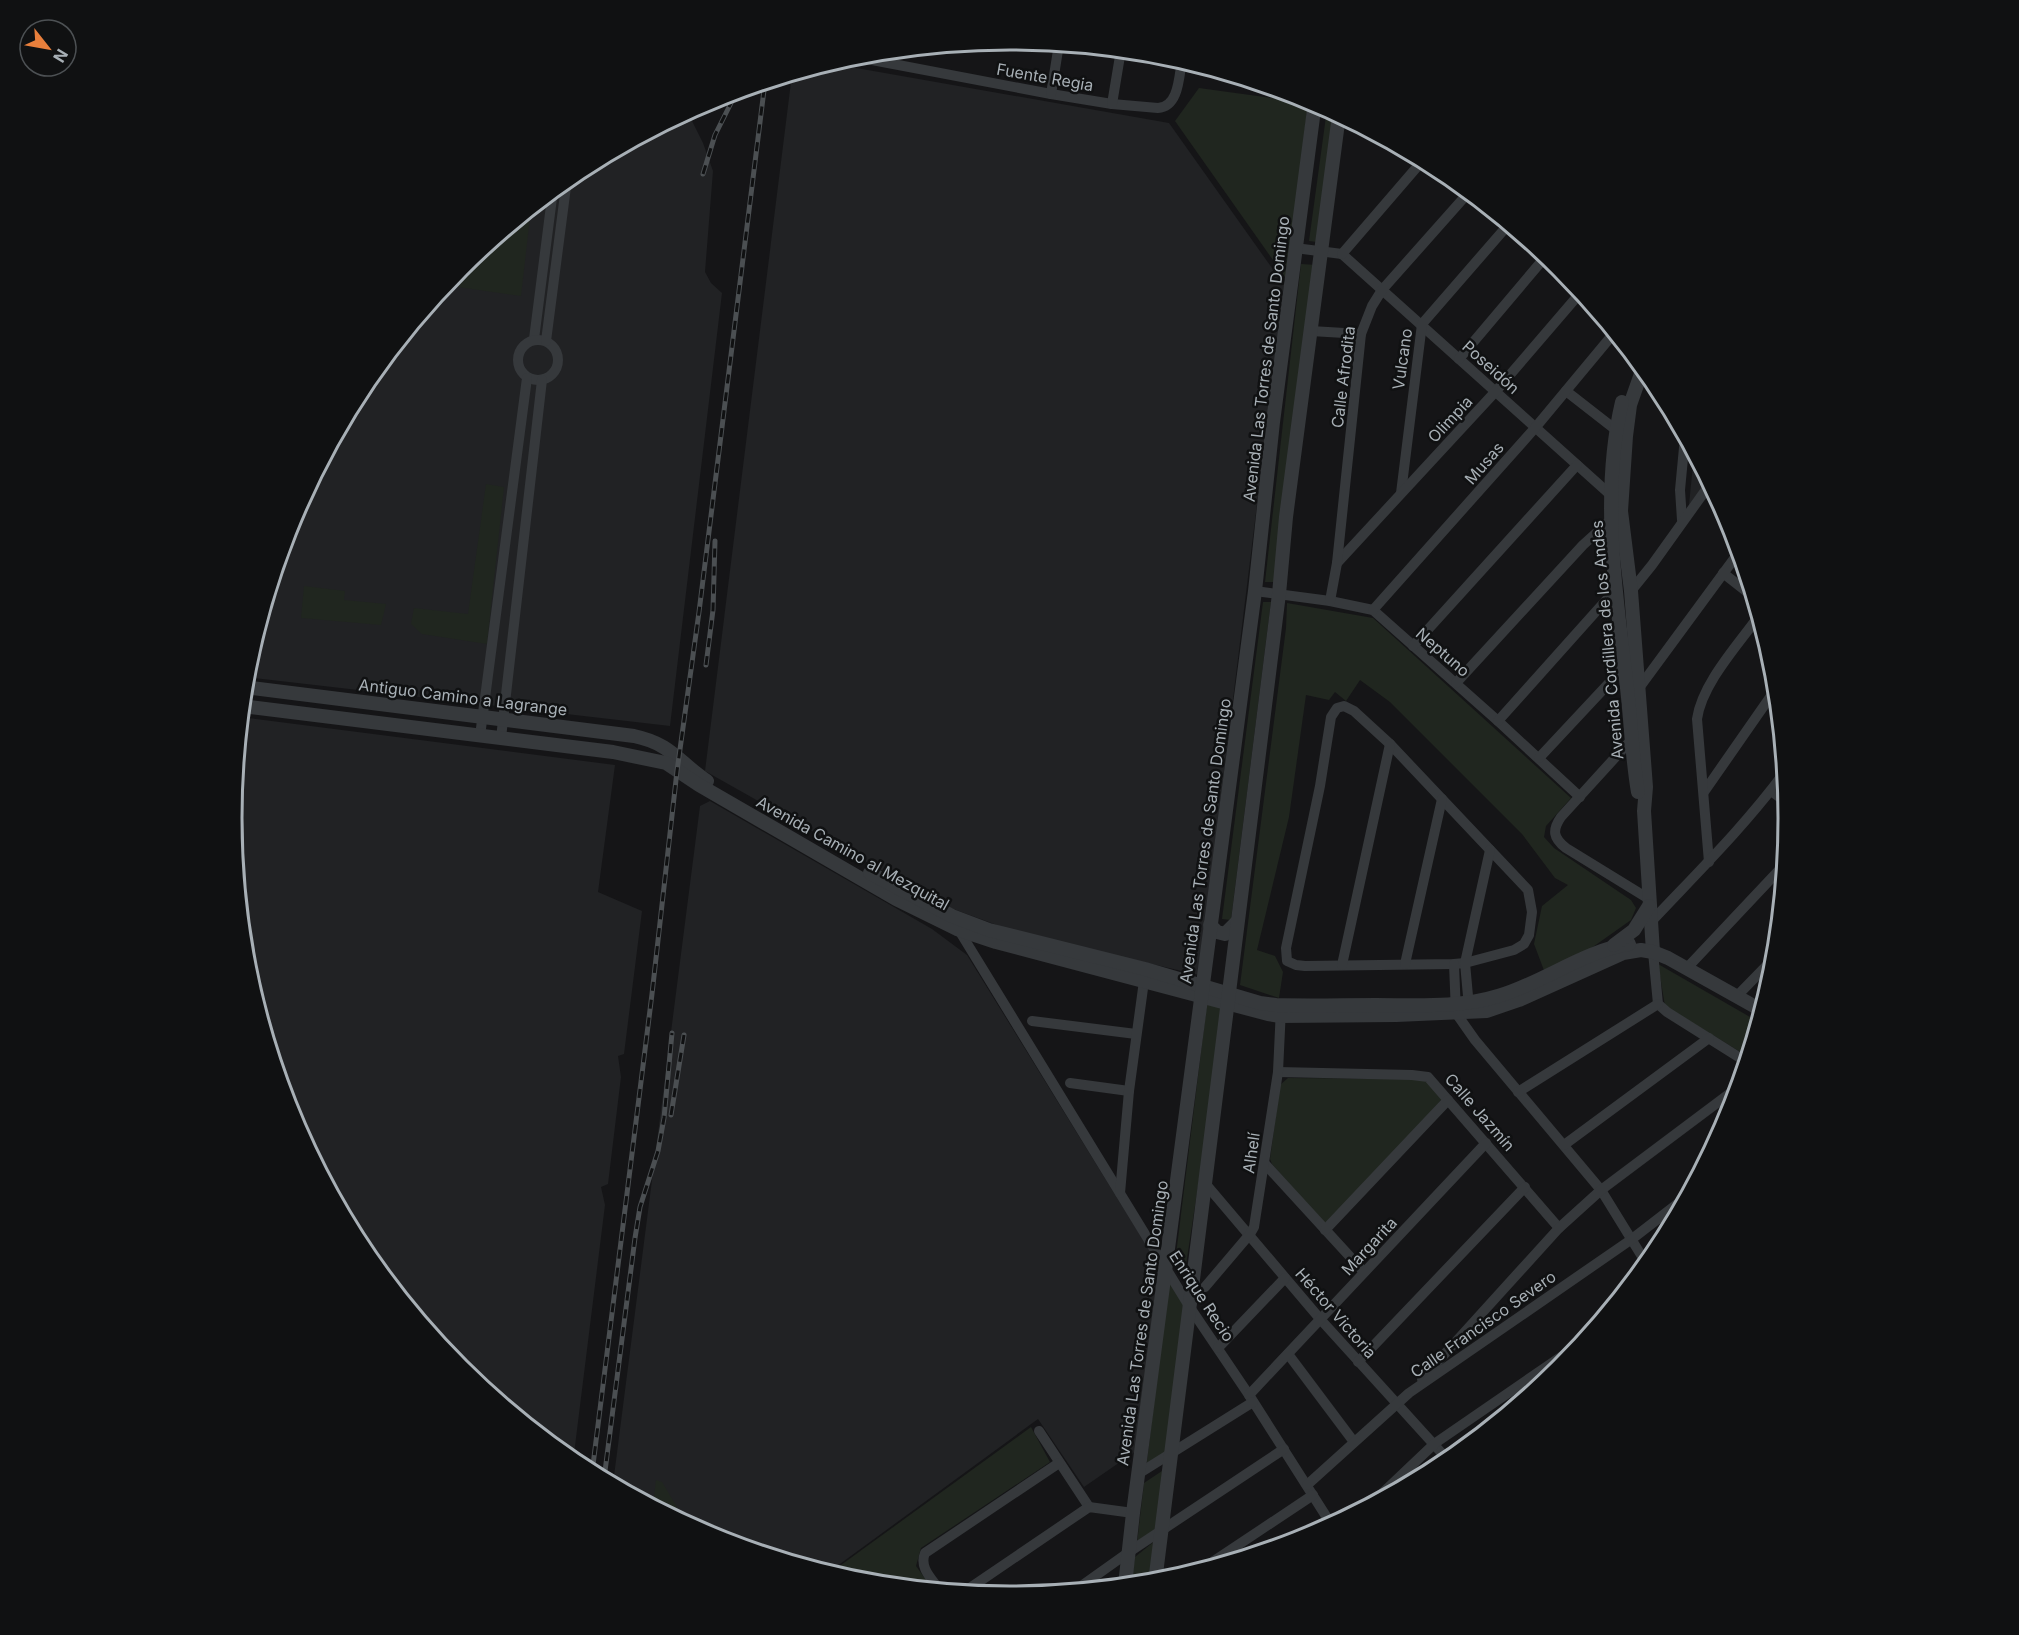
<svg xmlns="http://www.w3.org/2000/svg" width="2019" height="1635" viewBox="0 0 2019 1635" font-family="Inter,sans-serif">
  <rect width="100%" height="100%" fill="#151517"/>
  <!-- built -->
  <g fill="#212224">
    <polygon points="828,63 1169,123 1284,285 1199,975 1019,933 945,906 705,771 792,74"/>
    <polygon points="687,111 703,143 713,171 705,272 711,283 722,293 670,726 245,677 246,665 290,519 362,385 459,267 577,170"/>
    <polygon points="1694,454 1708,480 1689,505"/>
    <polygon points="241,717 615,765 598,892 642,911 624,1054 618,1056 621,1077 608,1184 601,1187 605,1205 573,1462 459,1368 362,1250 290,1115 246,969 231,817"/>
    <polygon points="710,801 932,929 967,955 1161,1269 1136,1451 1084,1487 1038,1419 829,1572 711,1537 613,1484 700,806"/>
  </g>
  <!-- green -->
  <g fill="#20261f">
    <polygon points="1199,88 1308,103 1287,280 1175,121"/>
    <polygon points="1327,109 1334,113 1317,242 1309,241"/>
    <polygon points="531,208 521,296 458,287 462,265"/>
    <polygon points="1301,264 1317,265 1275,582 1265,582"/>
    <polygon points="486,484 504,487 487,644 422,634 411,624 414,608 468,614"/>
    <polygon points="304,586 345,591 344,600 386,604 381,625 301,618"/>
    <polygon points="1263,602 1271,602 1231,920 1222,919"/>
    <polygon points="1287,603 1373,618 1571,798 1546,826 1544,837 1554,848 1631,900 1636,908 1631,920 1590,949 1545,973 1534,944 1542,906 1568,885 1555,878 1522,834 1390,702 1360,680 1346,701 1335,692 1329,700 1306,695 1289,817 1257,950 1275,956 1283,972 1279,998 1240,985 1286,628"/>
    <polygon points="1658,964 1757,1021 1747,1056 1665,1006"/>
    <polygon points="1207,1003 1225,1009 1184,1278 1175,1263"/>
    <polygon points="1288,1078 1421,1079 1430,1083 1443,1098 1330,1223 1323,1222 1272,1164 1270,1159 1280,1085"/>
    <polygon points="1169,1280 1185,1308 1168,1455 1146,1469"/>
    <polygon points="1031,1427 1050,1462 921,1548 916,1566 932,1588 857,1581 830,1573"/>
    <polygon points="1165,1469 1157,1529 1137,1543 1144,1483"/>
    <polygon points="656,1480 662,1482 681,1514 679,1519 653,1505"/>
    <polygon points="1156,1540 1150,1582 1131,1584 1135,1557"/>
  </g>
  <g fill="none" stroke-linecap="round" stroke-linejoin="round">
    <!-- minor -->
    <g stroke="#36393c" stroke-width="10">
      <path d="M851,56L1051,94L1112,104L1158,108C1179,107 1179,76 1182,60"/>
      <polyline points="1051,94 1059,44"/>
      <polyline points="1112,104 1121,50"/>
      <polyline points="1295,248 1342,254"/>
      <polyline points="1342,254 1614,498"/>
      <polyline points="1342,254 1423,160"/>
      <polyline points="1311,331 1361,334"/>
      <polyline points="534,339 553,190"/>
      <circle cx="538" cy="360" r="20"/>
      <polyline points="546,341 567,179"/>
      <polyline points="1459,359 1546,256"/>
      <polyline points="1566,391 1616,430"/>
      <polyline points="1401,493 1422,324 1508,225"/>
      <polyline points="1682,520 1680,490 1685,437"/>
      <polyline points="1337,563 1496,391 1581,292"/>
      <polyline points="1723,573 1751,595"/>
      <polyline points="1255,591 1330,601 1373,610 1498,721 1580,797"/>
      <polyline points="1631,591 1652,565 1710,484"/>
      <polyline points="1330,601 1337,563 1361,334 1372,306 1382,290 1469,192"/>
      <polyline points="1373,610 1535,428 1614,333"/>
      <polyline points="1413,646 1577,465"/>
      <polyline points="1456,683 1583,545 1615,516"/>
      <polyline points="1639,688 1739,552"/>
      <polygon points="1344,706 1354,711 1390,744 1528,890 1532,912 1529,935 1524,944 1514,950 1465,963 1454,964 1305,966 1296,965 1287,961 1286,948 1320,786 1331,717 1337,708"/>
      <polyline points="1498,721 1617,588"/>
      <polyline points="480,736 527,378"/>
      <polyline points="501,738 542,380"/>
      <path d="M1632,739L1561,817C1552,830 1553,838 1566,848L1649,899"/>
      <polyline points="1539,758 1625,666"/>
      <polyline points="1771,791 1786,802"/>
      <polyline points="1704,792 1775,690"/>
      <path d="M1709,862L1697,719C1702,684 1737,646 1758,617"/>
      <path d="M1650,923C1696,874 1744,827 1784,773"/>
      <polyline points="957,927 1189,1306 1249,1395 1331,1524"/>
      <polyline points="1653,952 1658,1004 1667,1012 1745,1061"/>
      <polyline points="1405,964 1442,799"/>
      <polyline points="1454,964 1456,1013 1475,1040 1601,1190 1646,1263"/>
      <polyline points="1342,965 1390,744"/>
      <polyline points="1686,969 1783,866"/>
      <polyline points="1736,997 1774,958"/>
      <polyline points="1469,1007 1465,963 1490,850"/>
      <polyline points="1032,1021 1136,1034"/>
      <polyline points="1278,1072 1412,1075 1428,1077 1559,1228"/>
      <polyline points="1070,1083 1129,1091"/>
      <polyline points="1518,1092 1658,1004"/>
      <polyline points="1564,1145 1709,1038"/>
      <polyline points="1265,1164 1364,1272"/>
      <polyline points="1204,1182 1321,1320 1448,1460"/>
      <polyline points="1120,1193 1129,1091 1144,981"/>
      <polyline points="1325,1230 1448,1100"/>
      <polyline points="1205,1287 1250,1234 1254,1227 1278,1072 1281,1008"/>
      <polyline points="1218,1348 1285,1278"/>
      <polyline points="1288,1354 1354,1442"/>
      <polyline points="1358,1362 1525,1187"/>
      <polyline points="1422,1379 1559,1228 1601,1190 1737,1088"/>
      <polyline points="1249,1395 1486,1143"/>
      <polyline points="1039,1431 1089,1507"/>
      <polyline points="1138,1474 1253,1402"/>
      <polyline points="1307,1485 1409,1393 1632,1239 1685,1198"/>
      <polyline points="1374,1501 1434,1444 1581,1343"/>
      <polyline points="1202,1569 1313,1495"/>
      <path d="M939,1589C931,1578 919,1567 925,1553L1059,1463"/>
      <polyline points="1077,1589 1129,1552 1284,1449"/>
      <polyline points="964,1592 1089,1507 1133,1513"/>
    </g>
    <!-- tertiary -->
    <g stroke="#36393c" stroke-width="14">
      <polyline points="1643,368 1630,405 1626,436 1621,511 1631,591 1646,787 1644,811 1653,952"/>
      <path d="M1622,402C1600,496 1616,594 1627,688C1631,722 1632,758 1638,792"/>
      <path d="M244,687L634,736C672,744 678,762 707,781"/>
      <polyline points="242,706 613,752 666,763 699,785 896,899 957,929 996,942 1268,1014 1280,1016 1396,1015 1487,1011 1519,1000 1623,953 1641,950 1653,952 1668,958 1761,1010"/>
      <path d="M870,873L952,916L989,930L1145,969L1260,1003L1276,1005C1309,1006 1343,1005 1376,1005C1416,1005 1460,1008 1498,996C1543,983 1583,951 1629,944"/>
      <polyline points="1210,925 1217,932 1225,934 1237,922"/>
      <polyline points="1614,945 1634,930 1649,906"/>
      <polyline points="1155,1582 1279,594 1286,517 1339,115"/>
      <polyline points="1125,1585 1133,1513 1255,591 1273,422 1315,102"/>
    </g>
    <defs>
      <g id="rail">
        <polyline points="703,174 715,135 737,91"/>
        <polyline points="706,665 713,610 715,541"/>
        <polyline points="671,1115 684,1035"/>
        <polyline points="592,1473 652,994 677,771 699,612 765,82"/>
        <polyline points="604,1479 635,1238 640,1207 658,1151 664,1118 672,1033"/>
      </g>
    </defs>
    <!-- rail casing -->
    <use href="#rail" stroke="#4b4f52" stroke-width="5"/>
    <!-- rail -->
    <use href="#rail" stroke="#101112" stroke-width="3" stroke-dasharray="9" stroke-linecap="butt"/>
  </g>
  <g text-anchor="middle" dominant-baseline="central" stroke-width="5" stroke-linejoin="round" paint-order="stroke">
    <!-- street labels -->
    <g font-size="16" fill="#a8b0b6" stroke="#101112">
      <text transform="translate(1045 77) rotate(10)">Fuente Regia</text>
      <text transform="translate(1266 359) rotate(-83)">Avenida Las Torres de Santo Domingo</text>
      <text transform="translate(1402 359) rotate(-82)">Vulcano</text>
      <text transform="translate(1491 367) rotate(42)">Poseidón</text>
      <text transform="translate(1343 377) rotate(-83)">Calle Afrodita</text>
      <text transform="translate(1450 419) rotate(-47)">Olimpia</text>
      <text transform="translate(1484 463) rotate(-49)">Musas</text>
      <text transform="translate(1607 640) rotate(-95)">Avenida Cordillera de los Andes</text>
      <text transform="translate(1443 652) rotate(41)">Neptuno</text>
      <text transform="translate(463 697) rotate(7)">Antiguo Camino a Lagrange</text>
      <text transform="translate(1205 841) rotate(-82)">Avenida Las Torres de Santo Domingo</text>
      <text transform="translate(853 853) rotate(29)">Avenida Camino al Mezquital</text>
      <text transform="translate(1480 1112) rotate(49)">Calle Jazmín</text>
      <text transform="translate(1251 1153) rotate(-82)">Alhelí</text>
      <text transform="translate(1369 1246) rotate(-47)">Margarita</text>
      <text transform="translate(1202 1296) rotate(57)">Enrique Recio</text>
      <text transform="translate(1336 1313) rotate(49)">Héctor Victoria</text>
      <text transform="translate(1142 1323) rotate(-82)">Avenida Las Torres de Santo Domingo</text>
      <text transform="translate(1483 1324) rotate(-35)">Calle Francisco Severo</text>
    </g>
  </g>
  <!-- crop -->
  <path d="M0 0H2019V1635H0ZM242 818a768 768 0 1 1 1536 0a768 768 0 1 1-1536 0Z" fill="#101112" fill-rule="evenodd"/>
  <path fill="none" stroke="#a8b0b6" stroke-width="3" d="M242 818a768 768 0 1 1 1536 0a768 768 0 1 1-1536 0Z"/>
  <!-- north arrow -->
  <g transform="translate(48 48) rotate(121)"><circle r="28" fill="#101112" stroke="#4d5154" stroke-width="1.5"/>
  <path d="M0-4.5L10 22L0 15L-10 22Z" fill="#e87f3c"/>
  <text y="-9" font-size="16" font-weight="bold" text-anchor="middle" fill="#a8b0b6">N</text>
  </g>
</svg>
